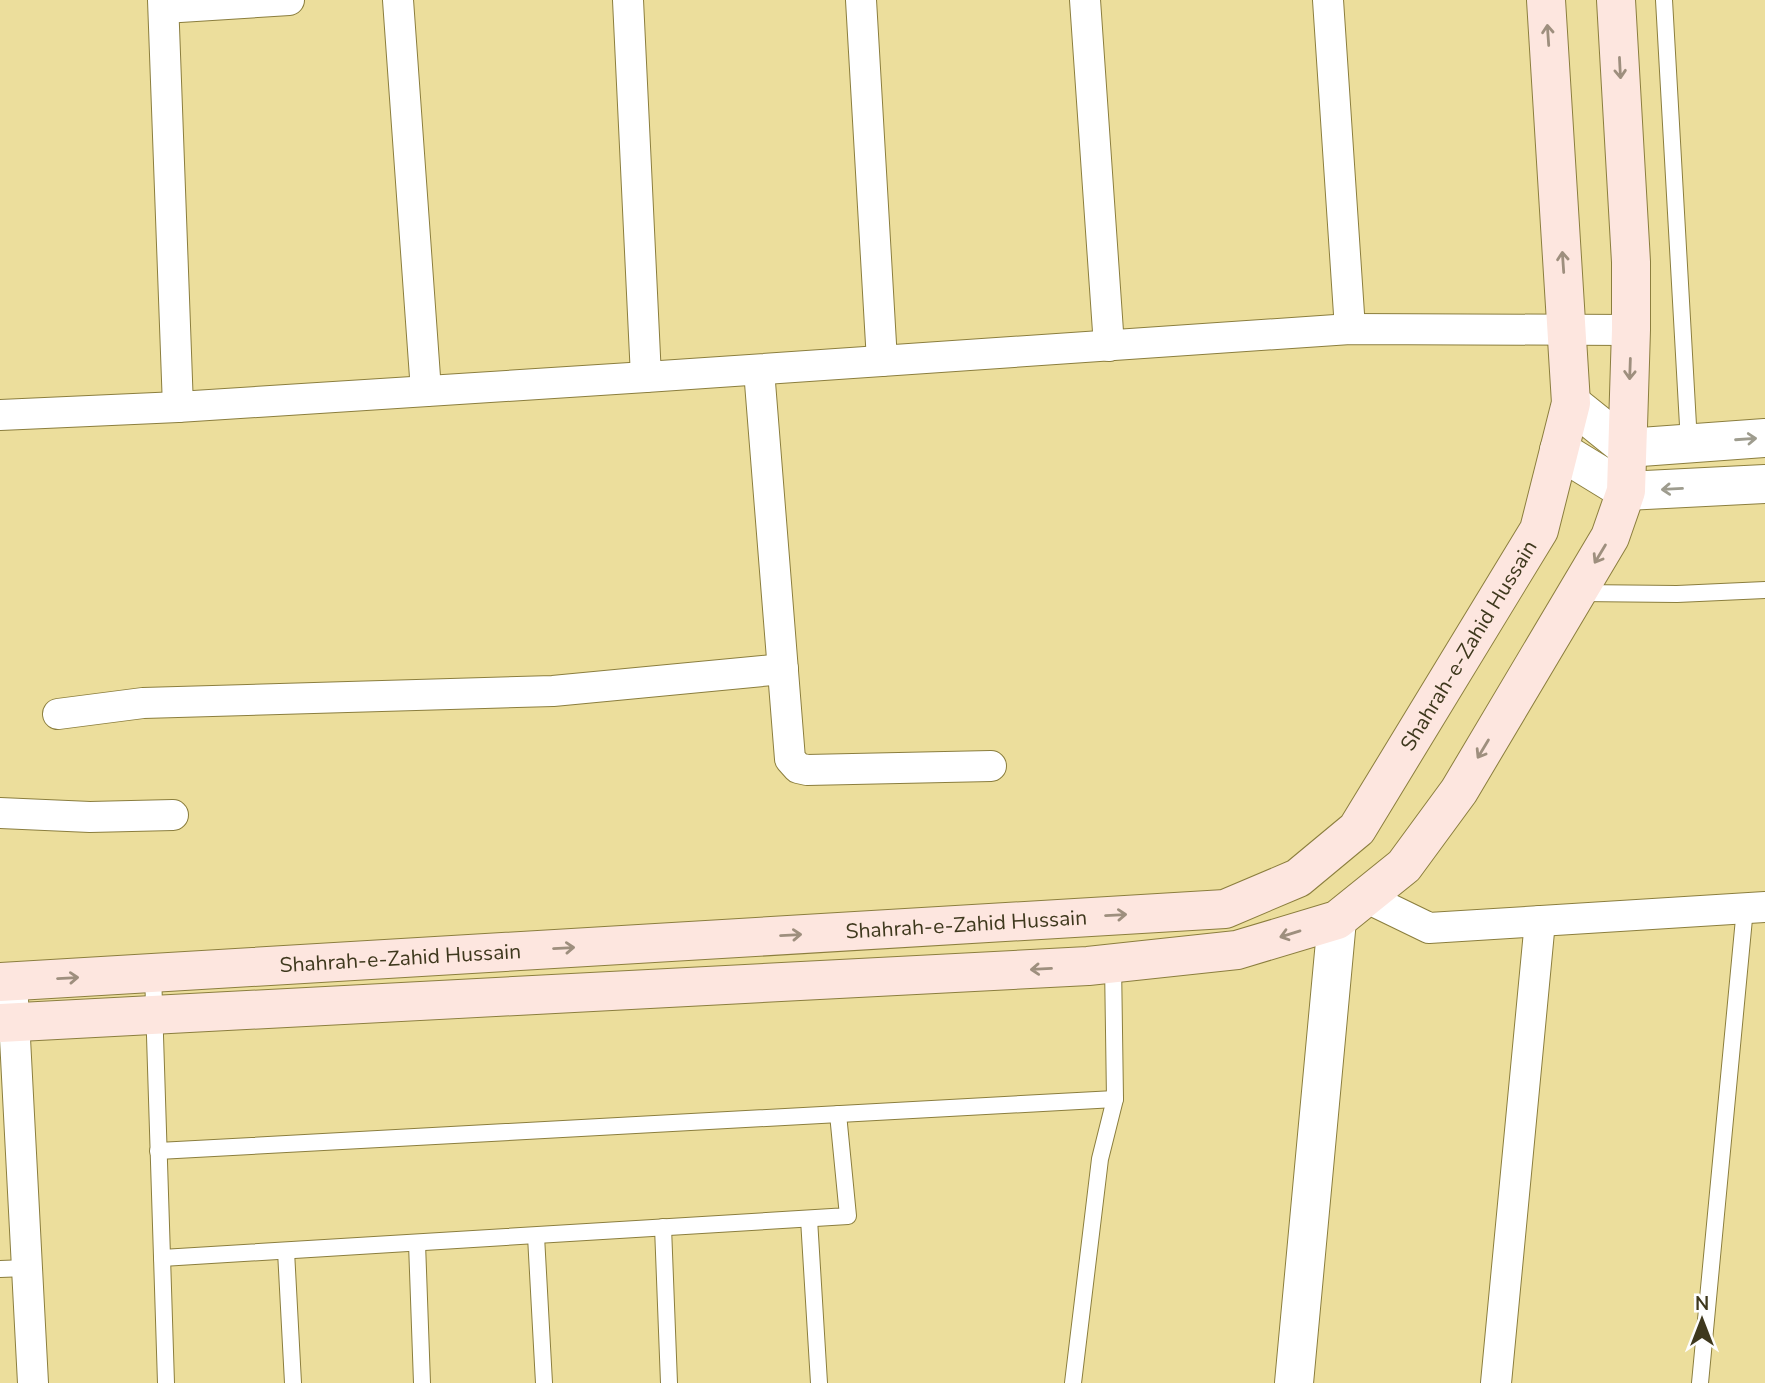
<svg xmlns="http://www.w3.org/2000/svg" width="1765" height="1383" viewBox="0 0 1765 1383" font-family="'Nunito Sans',sans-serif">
  <rect width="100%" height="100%" fill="#ecde9c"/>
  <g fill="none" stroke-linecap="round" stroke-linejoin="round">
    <defs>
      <g id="service">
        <polyline points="1664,0 1689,443"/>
        <polyline points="1579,593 1677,594 1765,590"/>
        <polyline points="153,973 166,1383"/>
        <polyline points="158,1151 1115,1099"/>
        <polyline points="809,1219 819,1383"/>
        <polyline points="663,1227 669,1383"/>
        <polyline points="536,1236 544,1383"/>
        <polyline points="417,1243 422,1383"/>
        <polyline points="286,1251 293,1383"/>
        <polyline points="162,1258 848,1216 838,1114"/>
        <polyline points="0,1269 27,1268"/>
        <polyline points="1073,1383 1100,1159 1115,1099 1113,963"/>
        <polyline points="1700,1383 1745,908"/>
      </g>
      <g id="minor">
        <polyline points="163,0 178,407"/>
        <polyline points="398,0 426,391"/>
        <polyline points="628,0 646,377"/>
        <polyline points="861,0 882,361"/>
        <polyline points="1085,0 1109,346"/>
        <polyline points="1328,0 1350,329"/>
        <polyline points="164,8 289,0"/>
        <polyline points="759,370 790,759 798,768 807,770 991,766"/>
        <polyline points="0,415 178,407 646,377 1350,329 1631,330"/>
        <polyline points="58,714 143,703 553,691 783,669"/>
        <polyline points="0,813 90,817 173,815"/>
        <polyline points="1365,897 1429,928 1765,907"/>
        <polyline points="12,981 33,1383"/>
        <polyline points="1496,1383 1540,921"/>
      </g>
      <g id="tertiary">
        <polyline points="1571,403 1627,448 1765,438"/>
        <polyline points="1559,450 1626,491 1765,484"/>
        <polyline points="1294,1383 1337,920"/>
      </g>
      <g id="secondary">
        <path id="s1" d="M0,982L1225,909L1298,878L1357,829L1539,530L1571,403L1546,0"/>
        <polyline points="0,1023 1088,966 1237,950 1337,920 1404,866 1459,791 1610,537 1626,491 1631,330 1631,262 1616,0"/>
      </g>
    </defs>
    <!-- service casing -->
    <use href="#service" stroke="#8b7e3e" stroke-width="18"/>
    <!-- minor casing -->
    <use href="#minor" stroke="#8b7e3e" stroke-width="32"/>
    <!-- tertiary casing -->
    <use href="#tertiary" stroke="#8b7e3e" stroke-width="40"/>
    <!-- secondary casing -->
    <use href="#secondary" stroke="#8b7e3e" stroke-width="40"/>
    <!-- service -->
    <use href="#service" stroke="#fff" stroke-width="16"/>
    <!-- minor -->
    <use href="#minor" stroke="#fff" stroke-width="30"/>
    <!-- tertiary -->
    <use href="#tertiary" stroke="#fff" stroke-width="38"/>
    <!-- secondary -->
    <use href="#secondary" stroke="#fde6df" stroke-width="38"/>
  </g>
  <!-- one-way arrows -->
  <defs><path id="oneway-shaft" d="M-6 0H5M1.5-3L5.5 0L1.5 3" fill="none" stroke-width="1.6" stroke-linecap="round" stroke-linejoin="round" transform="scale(1.75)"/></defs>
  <g stroke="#9e8f7e">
    <use href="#oneway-shaft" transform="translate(1548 35) rotate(-94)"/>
    <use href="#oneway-shaft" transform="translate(1620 68) rotate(87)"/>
    <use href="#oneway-shaft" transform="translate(1563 262) rotate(-94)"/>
    <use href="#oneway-shaft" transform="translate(1630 369) rotate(92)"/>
    <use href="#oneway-shaft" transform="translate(1600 554) rotate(121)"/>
    <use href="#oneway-shaft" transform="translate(1483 749) rotate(121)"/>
    <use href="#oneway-shaft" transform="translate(1116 915) rotate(-3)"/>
    <use href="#oneway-shaft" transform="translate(1290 934) rotate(163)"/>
    <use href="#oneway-shaft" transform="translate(791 935) rotate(-3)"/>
    <use href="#oneway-shaft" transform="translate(564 948) rotate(-3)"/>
    <use href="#oneway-shaft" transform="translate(1041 969) rotate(177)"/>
    <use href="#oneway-shaft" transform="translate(68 978) rotate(-3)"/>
  </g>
  <g stroke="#9e9c8e">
    <use href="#oneway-shaft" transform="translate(1746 439) rotate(-4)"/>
    <use href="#oneway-shaft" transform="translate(1672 489) rotate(177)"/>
  </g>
  <g text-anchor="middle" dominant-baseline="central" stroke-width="5" stroke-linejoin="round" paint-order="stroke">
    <!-- street labels -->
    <g font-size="21" fill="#3e381d" stroke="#fefefe">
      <text stroke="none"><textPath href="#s1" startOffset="1598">Shahrah-e-Zahid Hussain</textPath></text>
      <text stroke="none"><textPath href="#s1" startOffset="968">Shahrah-e-Zahid Hussain</textPath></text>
      <text stroke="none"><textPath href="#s1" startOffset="401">Shahrah-e-Zahid Hussain</textPath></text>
    </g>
  </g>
  <!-- north arrow -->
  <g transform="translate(1702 1320)" stroke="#fefefe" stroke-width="5" paint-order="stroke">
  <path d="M0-5L12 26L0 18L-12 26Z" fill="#3e381d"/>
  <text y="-10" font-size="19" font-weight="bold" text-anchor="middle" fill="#3e381d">N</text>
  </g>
</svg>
